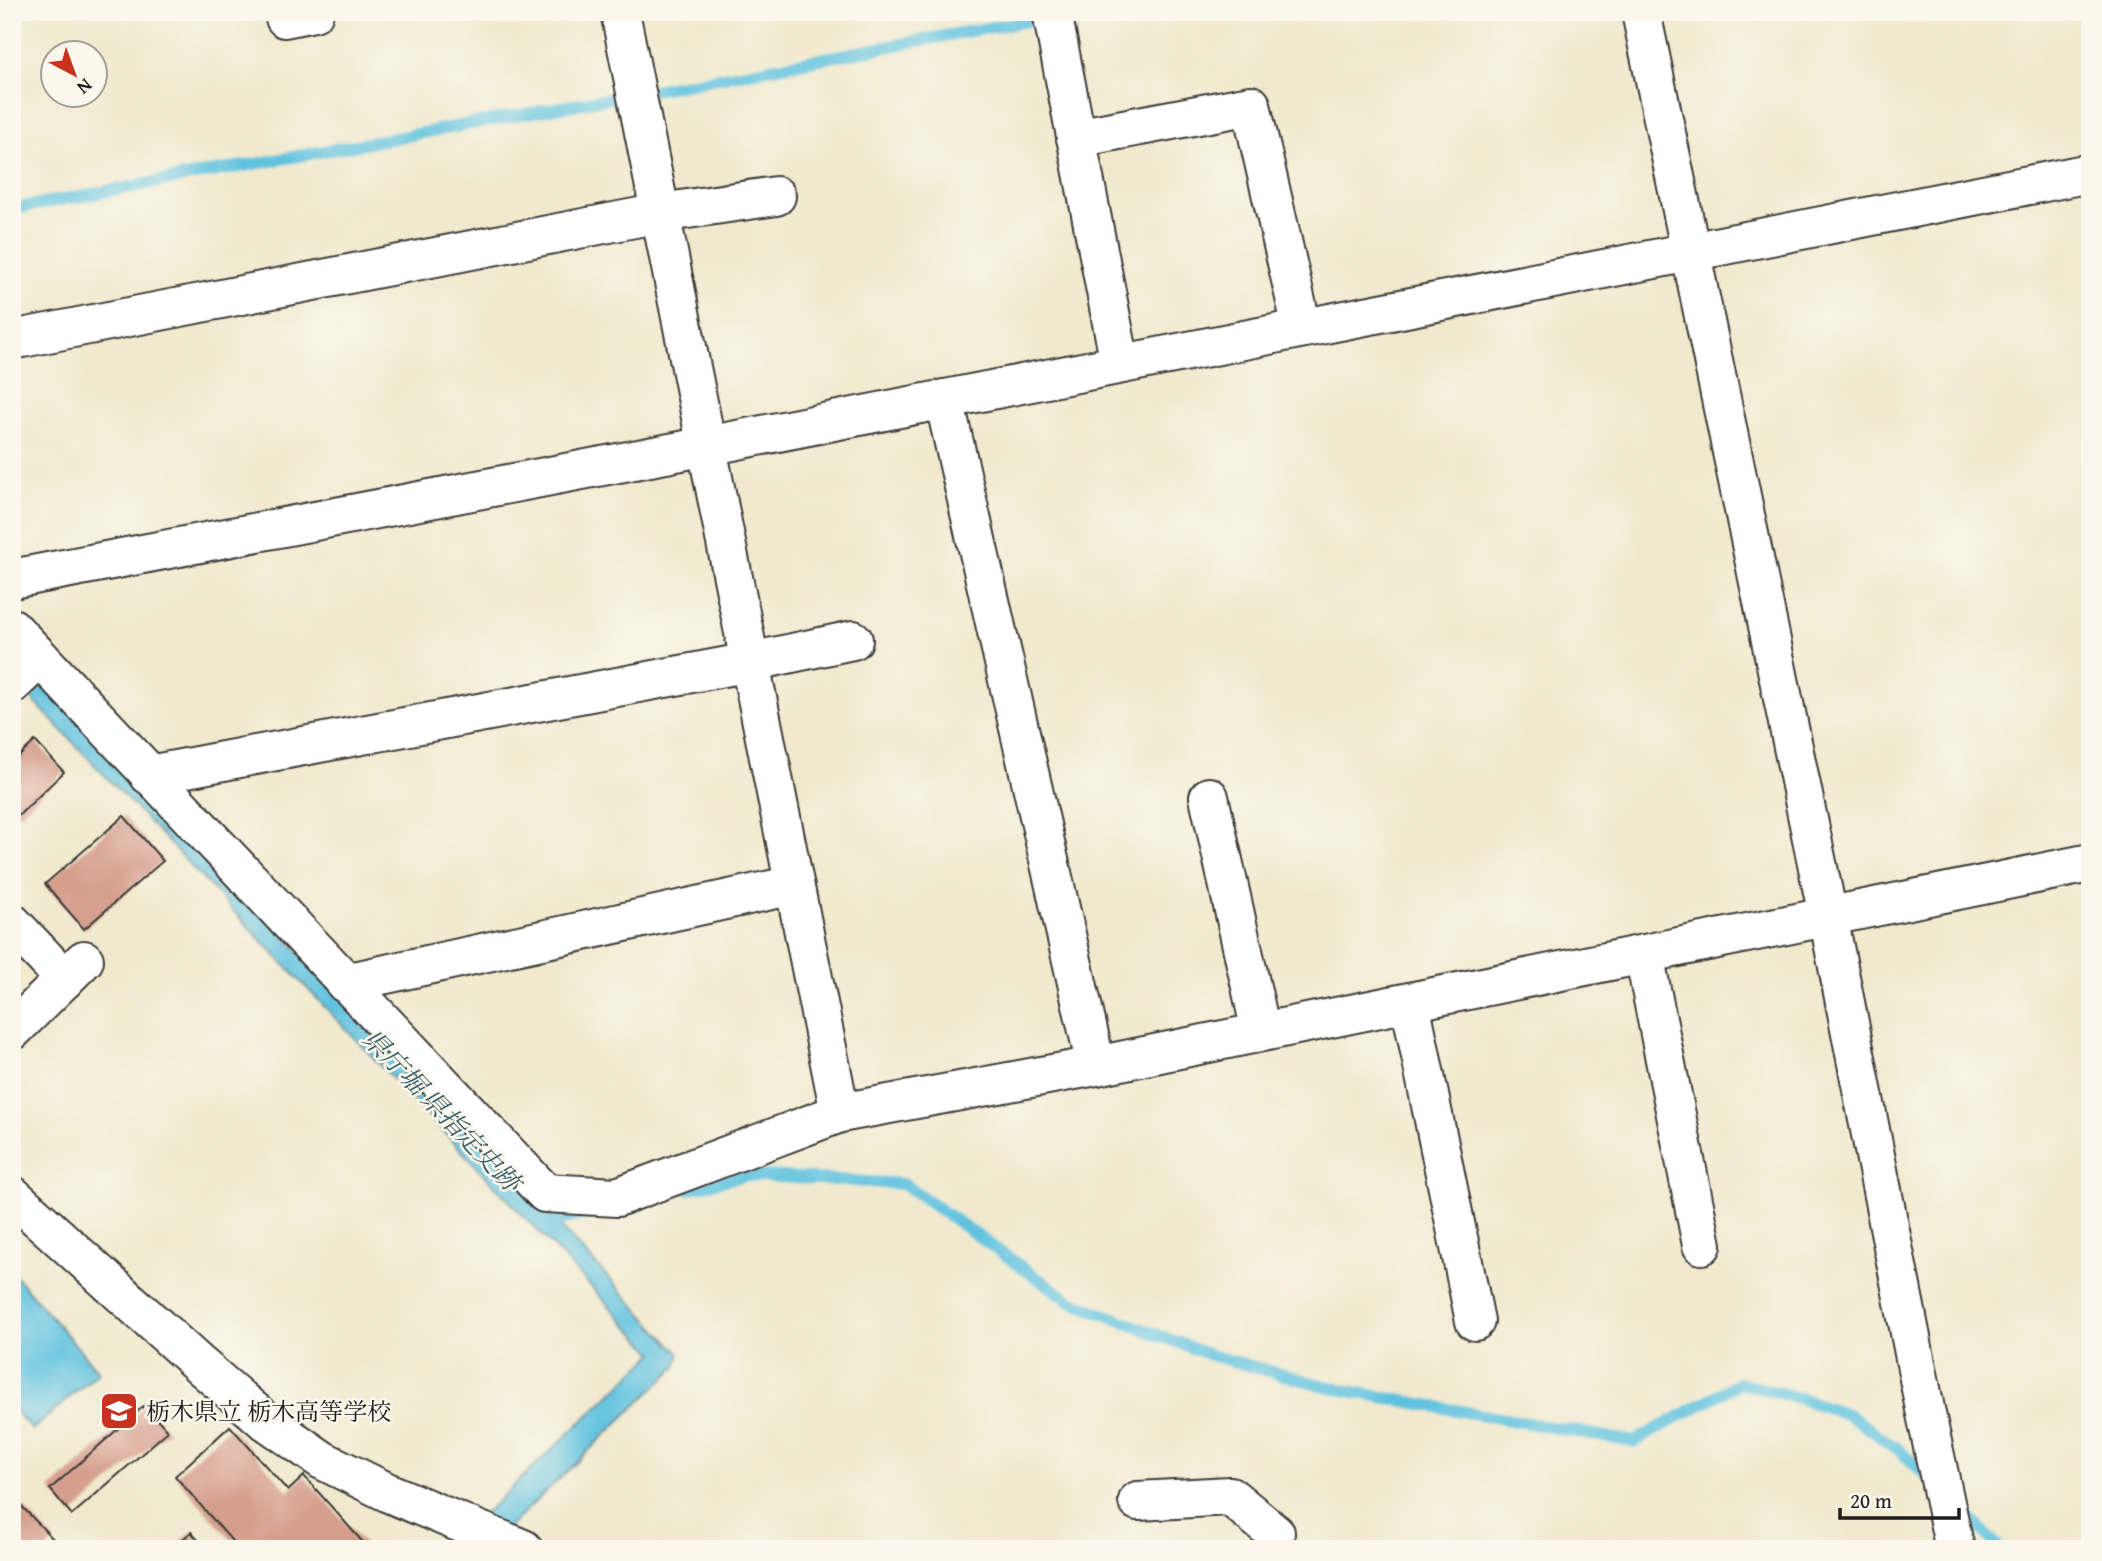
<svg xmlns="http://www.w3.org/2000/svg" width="2102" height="1561" viewBox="0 0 2102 1561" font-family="'Gentium Book Plus','Noto Serif JP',serif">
  <rect width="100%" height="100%" fill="#fbf7ec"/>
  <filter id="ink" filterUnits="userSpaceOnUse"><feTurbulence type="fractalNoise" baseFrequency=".0143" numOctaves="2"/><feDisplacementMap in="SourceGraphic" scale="14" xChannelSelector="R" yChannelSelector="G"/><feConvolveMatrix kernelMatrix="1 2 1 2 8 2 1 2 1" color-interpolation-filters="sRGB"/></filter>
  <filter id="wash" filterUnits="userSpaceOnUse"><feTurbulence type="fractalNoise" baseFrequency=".00686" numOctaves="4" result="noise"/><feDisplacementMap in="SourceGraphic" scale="28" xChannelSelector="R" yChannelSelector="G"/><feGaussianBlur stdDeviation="1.57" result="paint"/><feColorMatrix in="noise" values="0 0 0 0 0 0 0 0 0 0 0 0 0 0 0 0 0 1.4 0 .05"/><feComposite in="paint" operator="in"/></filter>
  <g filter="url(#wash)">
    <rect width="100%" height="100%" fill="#f0e9cd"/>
    <!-- water -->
    <g fill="#61c2df" stroke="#3e6f7e" stroke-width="2">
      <polygon points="12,652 479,1140 680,1354 676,1367 486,1549 447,1549 654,1353 12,678"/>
      <polygon points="12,1272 99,1372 32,1430 12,1407"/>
    </g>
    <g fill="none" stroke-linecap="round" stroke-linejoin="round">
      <!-- stream -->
      <g stroke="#61c2df" stroke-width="12">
        <polyline points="12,209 1074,12"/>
        <polyline points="688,1189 747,1175 904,1184 1070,1301 1210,1355 1332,1388 1634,1442 1739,1383 1799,1398 1849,1415 1899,1450 1928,1477"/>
        <polyline points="550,1223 599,1210"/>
        <polyline points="1957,1504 2000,1549"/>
      </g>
    </g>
    <g id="blocks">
      <!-- building -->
      <g fill="#d59e8d">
        <polygon points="35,741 64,772 19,815 12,807 12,763"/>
        <polygon points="124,816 163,861 84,929 45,884"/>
        <polygon points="145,1405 168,1431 72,1515 50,1489"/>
        <polygon points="230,1426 288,1491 304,1476 369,1549 239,1549 175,1476"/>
        <polygon points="12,1496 55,1541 47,1549 12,1549"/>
        <polygon points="191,1532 206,1549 172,1549"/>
      </g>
    </g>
  </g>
  <g filter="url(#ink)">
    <use href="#blocks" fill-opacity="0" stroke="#3c3b37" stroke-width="2"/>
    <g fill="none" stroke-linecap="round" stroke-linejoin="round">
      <defs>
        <g id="minor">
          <polyline points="620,12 840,1113"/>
          <polyline points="1052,12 1120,364"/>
          <polyline points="1641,12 1828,916 1926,1414 1955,1549"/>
          <polyline points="285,18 314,12"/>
          <polyline points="1076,138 1251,105 1302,328"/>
          <polyline points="12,340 660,213 776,196"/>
          <polyline points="944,399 1096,1066"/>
          <polyline points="12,579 707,446 2090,173"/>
          <polyline points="12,628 545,1193 617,1197 840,1113 1096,1066 2090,863"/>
          <polyline points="12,684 40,658"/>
          <polyline points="149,775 750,662 853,640"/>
          <polyline points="1209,797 1261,1032"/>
          <polyline points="12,923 65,979"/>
          <polyline points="1644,954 1702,1245"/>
          <polyline points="345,983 794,885"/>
          <polyline points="1410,1002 1475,1321"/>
          <polyline points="12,1031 84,960"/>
          <polyline points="12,1195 200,1365 263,1419 322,1460 389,1493 523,1549"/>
          <polyline points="1138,1501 1230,1496 1275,1533 1274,1549"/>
        </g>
      </defs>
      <!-- minor casing -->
      <use href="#minor" stroke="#3c3b37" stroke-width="42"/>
      <!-- minor -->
      <use href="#minor" stroke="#fff" stroke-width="38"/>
    </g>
  </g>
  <!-- icons -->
  <defs>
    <symbol id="school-square" viewBox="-11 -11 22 22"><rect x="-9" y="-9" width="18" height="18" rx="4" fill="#c8321e" stroke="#fbf7ec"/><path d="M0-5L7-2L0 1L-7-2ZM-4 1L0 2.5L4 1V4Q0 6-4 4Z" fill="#fff"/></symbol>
  </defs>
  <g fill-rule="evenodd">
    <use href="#school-square" x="97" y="1389" width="44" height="44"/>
  </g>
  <g text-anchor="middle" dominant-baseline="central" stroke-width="5" stroke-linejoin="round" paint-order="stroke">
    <!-- poi labels -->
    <g font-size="24" fill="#1c1c1c" stroke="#fbf7ec" text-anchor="start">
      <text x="146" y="1411">栃木県立 栃木高等学校</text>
    </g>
    <!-- water labels -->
    <g font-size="26" font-style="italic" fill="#385e6a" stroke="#fbf7ec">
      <text transform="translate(442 1110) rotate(46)">県庁堀 県指定史跡</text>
    </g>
  </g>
  <!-- margin -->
  <rect width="2102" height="1561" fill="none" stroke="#fbf7ec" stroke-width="42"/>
  <!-- north arrow -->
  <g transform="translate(74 74) rotate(139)"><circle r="33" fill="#fbf7ec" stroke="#a29f99" stroke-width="2"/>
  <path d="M0-5L12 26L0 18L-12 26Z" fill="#c8321e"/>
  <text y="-10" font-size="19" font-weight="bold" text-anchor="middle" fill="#1c1c1c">N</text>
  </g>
  <!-- scale -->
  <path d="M1840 1508v10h119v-10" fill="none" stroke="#1c1c1c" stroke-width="3.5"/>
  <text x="1850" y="1508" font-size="21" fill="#1c1c1c" stroke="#fbf7ec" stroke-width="5" paint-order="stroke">20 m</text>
</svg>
